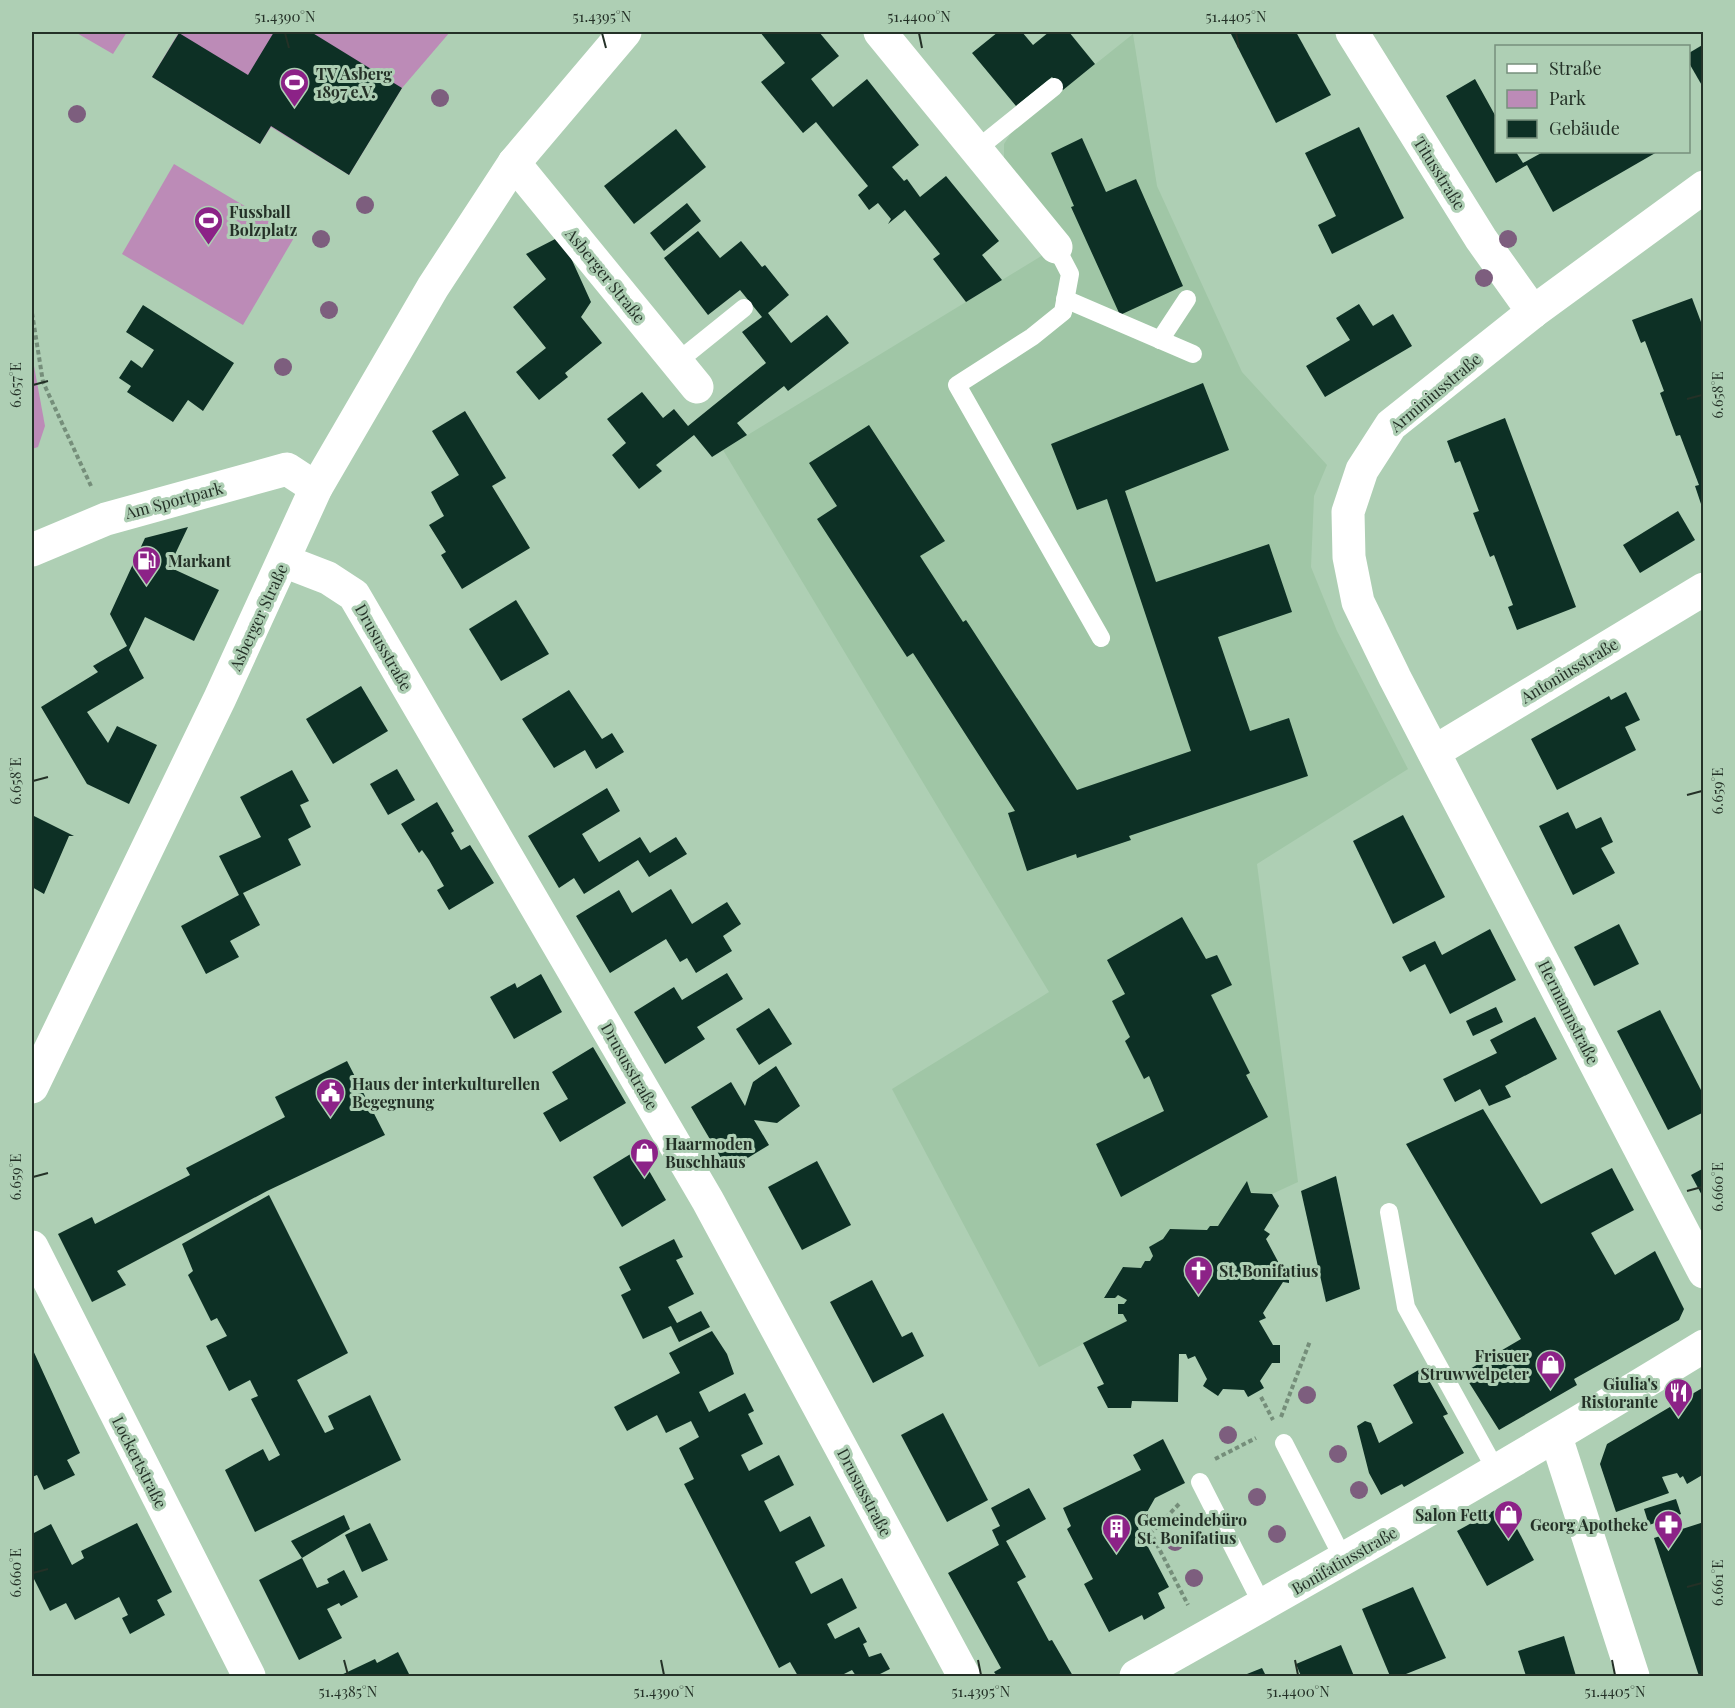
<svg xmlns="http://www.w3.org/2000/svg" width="1735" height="1708" viewBox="0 0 1735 1708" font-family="'Playfair Display',serif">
  <rect width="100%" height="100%" fill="#aecfb4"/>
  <!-- built -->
  <polygon fill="#a0c6a6" points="1133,34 1157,186 1242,372 1327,465 1314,496 1311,567 1337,631 1408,769 1257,864 1298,1182 1272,1194 1253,1192 1218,1226 1207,1230 1170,1229 1163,1239 1149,1247 1153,1256 1150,1261 1145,1261 1141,1268 1123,1267 1104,1297 1115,1298 1118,1295 1127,1300 1124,1304 1118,1304 1118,1314 1123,1314 1127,1321 1039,1367 892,1089 1049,992 723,450 1066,241 1004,161 1004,144 1013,130"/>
  <!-- green -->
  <g fill="#bc8bb7">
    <polygon points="75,32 127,32 113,54"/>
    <polygon points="179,32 450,32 402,88 349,175 271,127 260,144 152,77"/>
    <polygon points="174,164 295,236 243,325 122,254"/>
    <polygon points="32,355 45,426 38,447 32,449"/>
  </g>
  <!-- building -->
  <g fill="#0d3025">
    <polygon points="274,32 311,32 402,88 349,175 271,126 260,144 152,77 179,33 248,75"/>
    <polygon points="760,32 819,32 839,56 811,79 833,107 867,79 919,145 892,167 904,181 907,179 920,197 946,176 999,241 982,255 1002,280 966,302 933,259 940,254 905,210 888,224 891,219 878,203 869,210 858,195 868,186 816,122 803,133 761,82 785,63"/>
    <polygon points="998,32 1022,32 1033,45 1049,32 1069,32 1095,64 1063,90 1052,77 1016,106 972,53"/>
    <polygon points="1230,32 1296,32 1331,95 1276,123"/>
    <polygon points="1704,44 1704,89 1689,63 1689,53"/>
    <polygon points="1475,79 1496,117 1496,152 1516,152 1523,163 1543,152 1657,152 1553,212 1527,165 1496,183 1446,96"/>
    <polygon points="1359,127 1404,218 1332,254 1318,225 1336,216 1305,153"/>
    <polygon points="676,129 706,167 634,224 604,186"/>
    <polygon points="1082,138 1106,192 1136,179 1183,286 1120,315 1071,207 1074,206 1051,153"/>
    <polygon points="687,203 701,221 664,251 650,233"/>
    <polygon points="698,231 720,258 741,241 762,267 765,265 789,295 768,313 791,343 827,315 849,343 788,391 784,386 737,423 747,435 712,457 694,435 656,465 662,471 639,489 612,455 626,443 607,419 642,392 663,418 674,409 688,426 766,363 742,332 762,317 740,290 708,315 664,258"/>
    <polygon points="561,236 591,302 581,317 602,343 565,373 568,377 539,400 516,372 546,348 513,307 546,279 526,254"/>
    <polygon points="1692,298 1704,330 1703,510 1695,486 1699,485 1680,435 1676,436 1660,393 1664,391 1645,341 1641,343 1632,320"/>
    <polygon points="1359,304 1373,326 1393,314 1412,346 1325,397 1306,366 1350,340 1336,318"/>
    <polygon points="143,305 234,363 203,411 188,400 173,422 127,392 131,386 119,378 131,360 142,368 154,350 126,332"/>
    <polygon points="1203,383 1229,450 1125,491 1156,582 1269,544 1292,612 1218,637 1250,731 1289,718 1308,776 1129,836 1131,840 1077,858 1076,854 1027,871 1008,813 1015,811 913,653 907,657 817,519 837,506 809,463 869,425 945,541 920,556 963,622 966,620 1077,790 1191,751 1107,499 1077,510 1051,444"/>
    <polygon points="465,411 506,478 492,486 530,548 462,589 441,555 446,552 429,525 444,516 431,492 459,475 432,431"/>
    <polygon points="1505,418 1576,607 1517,630 1508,607 1513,605 1494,555 1490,557 1473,513 1479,511 1460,461 1455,463 1447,441"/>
    <polygon points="1678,511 1695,540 1640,573 1623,545"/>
    <polygon points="188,527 169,567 219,590 194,641 145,617 129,650 144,678 87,712 108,743 117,726 157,745 129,804 87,784 41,707 98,672 93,666 127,646 110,614 145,538"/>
    <polygon points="516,600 549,654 501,681 469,629"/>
    <polygon points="361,686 388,731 333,764 306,719"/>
    <polygon points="569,690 602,739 612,733 624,752 596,769 585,750 554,768 522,719"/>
    <polygon points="1626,692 1640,720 1625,727 1636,750 1557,790 1531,739 1609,696 1611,700"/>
    <polygon points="397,769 415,800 388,815 370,784"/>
    <polygon points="292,770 309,801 300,805 311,827 288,839 301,865 243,893 260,925 230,941 239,957 206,974 181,926 239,895 219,856 261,837 240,797"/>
    <polygon points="607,788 620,811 582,834 599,862 640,837 650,853 676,837 687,854 649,877 638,860 584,894 574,878 559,888 528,836"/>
    <polygon points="437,802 454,831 451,833 461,850 470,845 494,883 449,910 437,890 444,886 429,860 422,850 419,853 401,824"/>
    <polygon points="1568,812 1576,829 1601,817 1613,842 1601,848 1615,873 1573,895 1539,826"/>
    <polygon points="32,815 74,836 69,836 44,894 32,887"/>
    <polygon points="1403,815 1445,897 1393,924 1353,841"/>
    <polygon points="671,889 692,924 727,902 741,924 723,936 732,951 696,973 687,958 680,962 666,939 610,973 576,916 619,890 632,913"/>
    <polygon points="1182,917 1206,959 1217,955 1232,985 1211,995 1250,1073 1246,1075 1268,1117 1121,1197 1096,1144 1164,1111 1149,1076 1144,1079 1125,1041 1130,1037 1112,1001 1125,994 1107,960"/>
    <polygon points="1619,924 1639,964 1594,986 1574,947"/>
    <polygon points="1490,929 1516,980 1450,1014 1425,964 1410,972 1402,957 1435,941 1442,955"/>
    <polygon points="727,973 743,999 697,1027 705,1039 665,1064 634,1012 674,987 682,1000"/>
    <polygon points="541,974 562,1012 514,1039 490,997 515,983 517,988"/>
    <polygon points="1496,1007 1503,1022 1473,1036 1466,1021"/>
    <polygon points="769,1008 792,1044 759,1065 736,1029"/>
    <polygon points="1660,1010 1704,1096 1704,1112 1668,1130 1617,1031"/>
    <polygon points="1535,1017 1557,1059 1505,1086 1511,1097 1489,1106 1480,1089 1455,1102 1443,1079 1497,1053 1490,1040"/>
    <polygon points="593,1047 626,1103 560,1142 543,1113 568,1099 552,1072"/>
    <polygon points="347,1061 385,1135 267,1191 117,1271 126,1285 92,1302 58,1234 92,1217 95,1224 190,1175 186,1168 285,1117 275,1097"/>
    <polygon points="776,1066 800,1106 777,1123 754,1120 769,1145 728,1170 691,1107 731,1082 745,1106 753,1082"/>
    <polygon points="1483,1109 1541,1204 1612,1168 1634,1210 1591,1233 1615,1275 1655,1251 1684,1309 1679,1320 1574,1379 1577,1385 1499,1430 1463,1373 1521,1339 1406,1144"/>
    <polygon points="637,1150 666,1200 622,1227 593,1177"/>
    <polygon points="817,1161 851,1225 802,1250 768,1187"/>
    <polygon points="1704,1168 1704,1199 1691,1175"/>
    <polygon points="1336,1176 1360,1289 1326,1302 1301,1191"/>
    <polygon points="1247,1181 1251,1193 1272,1194 1279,1206 1264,1230 1270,1234 1266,1239 1283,1271 1289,1271 1289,1283 1283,1282 1263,1313 1266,1318 1259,1321 1273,1345 1280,1345 1280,1363 1272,1363 1260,1381 1264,1388 1248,1397 1244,1390 1223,1389 1218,1396 1203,1386 1207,1379 1195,1356 1188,1359 1186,1354 1179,1354 1178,1402 1132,1401 1131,1408 1108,1408 1097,1387 1104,1384 1083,1343 1127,1321 1123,1314 1118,1314 1118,1304 1124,1304 1127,1300 1118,1295 1115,1298 1104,1298 1123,1267 1141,1268 1145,1261 1150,1261 1153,1256 1149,1247 1163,1239 1170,1229 1207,1230 1210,1226 1218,1226"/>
    <polygon points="269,1195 348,1353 297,1380 325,1433 334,1429 328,1416 370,1395 401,1460 255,1532 225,1470 263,1449 269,1461 280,1455 251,1399 258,1396 250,1380 229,1391 206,1346 227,1336 217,1318 211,1321 188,1275 193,1271 182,1244"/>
    <polygon points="674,1239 683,1257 676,1260 694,1294 668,1307 677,1323 701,1311 710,1327 679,1342 671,1326 643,1339 621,1295 631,1290 619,1267"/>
    <polygon points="872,1280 902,1337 912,1332 924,1356 873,1383 830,1302"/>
    <polygon points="712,1331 727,1354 734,1374 699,1392 709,1412 745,1393 754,1411 748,1414 763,1444 741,1455 749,1471 779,1455 794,1485 764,1501 780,1532 810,1516 825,1546 795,1562 811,1594 842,1578 857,1608 827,1624 835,1639 859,1627 867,1642 863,1644 869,1657 881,1653 890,1669 876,1676 856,1676 852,1670 840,1676 798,1676 790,1662 779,1668 684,1484 694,1479 679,1448 699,1437 691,1421 666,1433 657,1415 627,1431 614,1407 680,1373 669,1353"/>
    <polygon points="32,1348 80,1453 67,1460 75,1475 44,1490 37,1475 32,1477"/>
    <polygon points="1422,1368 1448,1414 1443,1416 1464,1453 1404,1487 1402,1484 1381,1495 1369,1473 1357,1426 1365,1421 1371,1423 1379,1443 1413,1423 1393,1385"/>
    <polygon points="1704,1387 1704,1474 1687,1484 1683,1476 1680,1478 1677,1473 1662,1477 1669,1493 1616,1512 1600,1464 1607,1444"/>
    <polygon points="943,1413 988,1500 947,1522 901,1435"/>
    <polygon points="1163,1439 1185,1483 1155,1498 1138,1528 1169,1587 1158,1593 1165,1608 1144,1620 1142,1615 1109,1632 1084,1584 1093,1579 1067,1529 1071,1526 1063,1508 1141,1470 1133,1455"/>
    <polygon points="1029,1488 1046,1519 1006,1541 1026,1577 1017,1582 1049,1641 1052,1640 1073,1676 997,1676 994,1672 1001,1668 948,1573 999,1545 992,1530 1000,1526 991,1508"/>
    <polygon points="1676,1499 1681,1514 1649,1525 1644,1509"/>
    <polygon points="1504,1505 1534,1560 1487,1586 1457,1531"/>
    <polygon points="344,1515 350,1529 302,1558 317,1588 329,1583 327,1579 344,1570 358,1597 341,1606 339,1603 327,1609 342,1638 299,1660 259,1580 302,1558 291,1541"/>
    <polygon points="1704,1522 1704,1676 1699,1676 1654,1538"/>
    <polygon points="137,1523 172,1592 157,1600 165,1615 130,1634 122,1618 128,1615 119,1597 75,1620 66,1603 50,1611 32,1575 32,1534 51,1524 72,1565 84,1558 81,1551"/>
    <polygon points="370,1523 388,1560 362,1572 345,1535"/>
    <polygon points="1413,1587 1446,1658 1401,1676 1390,1676 1362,1609"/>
    <polygon points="1564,1636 1576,1676 1526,1676 1518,1651"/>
    <polygon points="1341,1645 1354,1676 1301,1676 1296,1664"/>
    <polygon points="398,1652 410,1676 339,1676 375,1659 377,1663"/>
    <polygon points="1262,1668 1266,1676 1242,1676"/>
  </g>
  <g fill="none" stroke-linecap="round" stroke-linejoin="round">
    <!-- path -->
    <g stroke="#758e7a" stroke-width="4" stroke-dasharray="4.5 3" stroke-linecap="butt">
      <polyline points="32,313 43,382 91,486"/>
      <polyline points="1261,1397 1273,1420"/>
      <polyline points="1281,1417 1310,1341"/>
      <polyline points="1215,1459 1256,1438"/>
      <polyline points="1179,1504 1151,1533 1188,1605"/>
    </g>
    <!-- service -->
    <g stroke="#fff" stroke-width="18">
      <polyline points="977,149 1054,87"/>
      <polyline points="1056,247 1070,274 1063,312 1032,337 957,385 1101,638"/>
      <polyline points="1065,299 1193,354"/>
      <polyline points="1160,340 1187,299"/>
      <polyline points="677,362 744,308"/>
      <polyline points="1389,1212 1406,1307 1497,1472"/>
      <polyline points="1284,1443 1344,1560"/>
      <polyline points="1200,1482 1263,1606"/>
    </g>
    <!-- minor -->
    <g stroke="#fff" stroke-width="33">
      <polyline points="880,32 1056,247"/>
      <polyline points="1352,32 1481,239 1533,312"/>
      <polyline points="514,163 697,387"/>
      <polyline points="1704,187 1533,312 1391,425 1362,470 1348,512 1349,557 1358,602 1395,678 1704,1272"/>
      <polyline points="32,550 106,519 287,469 316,488"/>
      <polyline points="284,561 328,578 354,595 708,1201 964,1676"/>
      <polyline points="1434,752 1704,589"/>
      <polyline points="32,1087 220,698 316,488 433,287 514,163 625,32"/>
      <polyline points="32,1247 249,1676"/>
      <polyline points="1556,1437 1633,1676"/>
      <path d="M1136,1676C1327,1569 1517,1461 1704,1346"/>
    </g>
  </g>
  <!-- trees -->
  <g fill="#7d5e7e">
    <circle cx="440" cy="98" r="9"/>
    <circle cx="77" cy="114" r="9"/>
    <circle cx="365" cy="205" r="9"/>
    <circle cx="321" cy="239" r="9"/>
    <circle cx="1508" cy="239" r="9"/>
    <circle cx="1484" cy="278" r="9"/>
    <circle cx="329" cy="310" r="9"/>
    <circle cx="283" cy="367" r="9"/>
    <circle cx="1307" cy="1395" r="9"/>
    <circle cx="1228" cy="1435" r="9"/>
    <circle cx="1338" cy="1454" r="9"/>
    <circle cx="1359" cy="1490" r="9"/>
    <circle cx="1257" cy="1497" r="9"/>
    <circle cx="1277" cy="1534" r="9"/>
    <circle cx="1175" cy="1542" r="9"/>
    <circle cx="1194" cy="1578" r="9"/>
  </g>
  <!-- ticks -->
  <path fill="none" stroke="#243127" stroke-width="2" d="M285,33L289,48M602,33L606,48M919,33L922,48M1236,33L1239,48M33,385L48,381M1687,399L1702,395M33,781L48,777M1687,795L1702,791M33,1177L48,1173M1687,1191L1702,1187M33,1573L48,1569M1687,1587L1702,1583M344,1660L348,1675M661,1660L664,1675M978,1660L981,1675M1295,1660L1298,1675M1612,1660L1615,1675"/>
  <!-- icons -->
  <defs>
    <symbol id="stadium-pin" viewBox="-11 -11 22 30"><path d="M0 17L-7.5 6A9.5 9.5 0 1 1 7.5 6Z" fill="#8c2287" stroke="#aecfb4"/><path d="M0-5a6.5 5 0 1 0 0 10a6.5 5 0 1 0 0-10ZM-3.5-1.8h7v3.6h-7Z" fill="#fff"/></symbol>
    <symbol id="fuel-pin" viewBox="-11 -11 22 30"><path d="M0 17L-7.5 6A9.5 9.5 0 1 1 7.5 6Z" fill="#8c2287" stroke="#aecfb4"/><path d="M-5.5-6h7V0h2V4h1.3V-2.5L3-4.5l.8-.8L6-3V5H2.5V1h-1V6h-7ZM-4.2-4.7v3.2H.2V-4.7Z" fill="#fff"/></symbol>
    <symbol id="civic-pin" viewBox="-11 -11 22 30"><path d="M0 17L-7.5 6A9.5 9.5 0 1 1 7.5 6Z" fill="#8c2287" stroke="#aecfb4"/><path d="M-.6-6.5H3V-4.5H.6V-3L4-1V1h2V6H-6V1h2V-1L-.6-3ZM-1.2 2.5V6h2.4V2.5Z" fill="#fff"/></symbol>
    <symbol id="shop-pin" viewBox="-11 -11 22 30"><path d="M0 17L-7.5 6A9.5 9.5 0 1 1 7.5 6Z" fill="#8c2287" stroke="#aecfb4"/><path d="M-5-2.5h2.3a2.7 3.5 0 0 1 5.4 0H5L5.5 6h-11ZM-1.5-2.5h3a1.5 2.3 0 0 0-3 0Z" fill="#fff"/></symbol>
    <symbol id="church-pin" viewBox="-11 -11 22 30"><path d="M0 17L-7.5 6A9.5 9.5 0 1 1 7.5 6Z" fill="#8c2287" stroke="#aecfb4"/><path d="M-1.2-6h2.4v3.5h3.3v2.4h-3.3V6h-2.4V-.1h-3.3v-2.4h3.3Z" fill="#fff"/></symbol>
    <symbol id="restaurant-pin" viewBox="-11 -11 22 30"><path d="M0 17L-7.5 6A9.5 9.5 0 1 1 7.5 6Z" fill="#8c2287" stroke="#aecfb4"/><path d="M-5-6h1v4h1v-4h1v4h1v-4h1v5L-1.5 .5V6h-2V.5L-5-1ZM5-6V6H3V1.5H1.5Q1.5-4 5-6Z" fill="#fff"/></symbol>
    <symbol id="pharmacy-pin" viewBox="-11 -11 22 30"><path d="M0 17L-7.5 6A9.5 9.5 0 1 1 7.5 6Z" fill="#8c2287" stroke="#aecfb4"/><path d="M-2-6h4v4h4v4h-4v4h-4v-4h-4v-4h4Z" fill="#fff"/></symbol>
    <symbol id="building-pin" viewBox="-11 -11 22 30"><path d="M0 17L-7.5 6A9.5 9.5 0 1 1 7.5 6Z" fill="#8c2287" stroke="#aecfb4"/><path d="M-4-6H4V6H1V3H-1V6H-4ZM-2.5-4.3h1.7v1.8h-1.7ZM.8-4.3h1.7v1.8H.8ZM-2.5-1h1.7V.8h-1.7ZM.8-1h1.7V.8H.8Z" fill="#fff"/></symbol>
  </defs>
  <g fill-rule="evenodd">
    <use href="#stadium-pin" x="278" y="66" width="33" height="45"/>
    <use href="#stadium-pin" x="192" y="204" width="33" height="45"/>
    <use href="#fuel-pin" x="130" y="544" width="33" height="45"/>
    <use href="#civic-pin" x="314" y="1076" width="33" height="45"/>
    <use href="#shop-pin" x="628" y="1136" width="33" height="45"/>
    <use href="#church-pin" x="1182" y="1254" width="33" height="45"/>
    <use href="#shop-pin" x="1534" y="1348" width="33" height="45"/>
    <use href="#restaurant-pin" x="1662" y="1376" width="33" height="45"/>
    <use href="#shop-pin" x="1492" y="1498" width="33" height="45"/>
    <use href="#pharmacy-pin" x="1652" y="1508" width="33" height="45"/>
    <use href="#building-pin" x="1100" y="1512" width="33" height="45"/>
  </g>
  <g text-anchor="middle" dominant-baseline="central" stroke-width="6" stroke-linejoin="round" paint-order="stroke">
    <!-- poi labels -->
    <g font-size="16" font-weight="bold" fill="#243127" stroke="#aecfb4" text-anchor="start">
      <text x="316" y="73">TV Asberg<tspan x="316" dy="18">1897 e.V.</tspan></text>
      <text x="229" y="211">Fussball<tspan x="229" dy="18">Bolzplatz</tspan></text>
      <text x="168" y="560">Markant</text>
      <text x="352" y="1083">Haus der interkulturellen<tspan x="352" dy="18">Begegnung</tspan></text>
      <text x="665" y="1143">Haarmoden<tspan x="665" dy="18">Buschhaus</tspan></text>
      <text x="1219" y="1270">St. Bonifatius</text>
      <text x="1529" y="1355" text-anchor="end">Frisuer<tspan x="1529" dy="18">Struwwelpeter</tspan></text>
      <text x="1658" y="1383" text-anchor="end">Giulia's<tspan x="1658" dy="18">Ristorante</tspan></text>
      <text x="1488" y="1514" text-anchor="end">Salon Fett</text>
      <text x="1137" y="1519">Gemeindebüro<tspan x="1137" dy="18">St. Bonifatius</tspan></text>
      <text x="1648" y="1524" text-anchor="end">Georg Apotheke</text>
    </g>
    <!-- street labels -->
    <g font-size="16" fill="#243127" stroke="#aecfb4">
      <text transform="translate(1440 173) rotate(58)">Titusstraße</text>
      <text transform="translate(606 275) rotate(51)">Asberger Straße</text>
      <text transform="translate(1435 392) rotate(-40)">Arminiusstraße</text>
      <text transform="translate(174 500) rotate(-15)">Am Sportpark</text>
      <text transform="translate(258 617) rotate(-65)">Asberger Straße</text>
      <text transform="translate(384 647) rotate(60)">Drususstraße</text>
      <text transform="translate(1569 670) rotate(-31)">Antoniusstraße</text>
      <text transform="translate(1569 1012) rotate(63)">Hermannstraße</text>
      <text transform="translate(630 1066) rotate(60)">Drususstraße</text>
      <text transform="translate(140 1462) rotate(63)">Lockertstraße</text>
      <text transform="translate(865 1492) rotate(62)">Drususstraße</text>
      <text transform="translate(1344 1560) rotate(-30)">Bonifatiusstraße</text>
    </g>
  </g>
  <!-- border -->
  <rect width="1735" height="1708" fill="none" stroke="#aecfb4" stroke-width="66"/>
  <!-- legend -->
  <rect x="1495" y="45" width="195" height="108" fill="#aecfb4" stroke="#77907c" stroke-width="1.5"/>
  <rect x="1507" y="64" width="30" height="9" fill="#ffffff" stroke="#77907c" stroke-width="1.5"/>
  <text x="1549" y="75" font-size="18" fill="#243127">Straße</text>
  <rect x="1507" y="90" width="30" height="18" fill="#bc8bb7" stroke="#77907c" stroke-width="1.5"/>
  <text x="1549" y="105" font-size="18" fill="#243127">Park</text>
  <rect x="1507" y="120" width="30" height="18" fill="#0d3025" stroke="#77907c" stroke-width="1.5"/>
  <text x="1549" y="135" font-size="18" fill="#243127">Gebäude</text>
  <rect x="33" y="33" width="1669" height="1642" fill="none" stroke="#243127" stroke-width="2"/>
  <g font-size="15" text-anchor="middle" fill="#243127">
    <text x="285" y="22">51.4390°N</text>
    <text x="602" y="22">51.4395°N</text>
    <text x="919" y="22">51.4400°N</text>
    <text x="1236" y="22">51.4405°N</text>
    <text transform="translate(16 385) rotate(-90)" y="5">6.657°E</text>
    <text transform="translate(1718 395) rotate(-90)" y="5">6.658°E</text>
    <text transform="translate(16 781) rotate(-90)" y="5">6.658°E</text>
    <text transform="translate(1718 791) rotate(-90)" y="5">6.659°E</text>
    <text transform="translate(16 1177) rotate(-90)" y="5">6.659°E</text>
    <text transform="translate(1718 1187) rotate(-90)" y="5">6.660°E</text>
    <text transform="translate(16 1573) rotate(-90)" y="5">6.660°E</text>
    <text transform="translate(1718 1583) rotate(-90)" y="5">6.661°E</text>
    <text x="348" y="1697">51.4385°N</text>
    <text x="664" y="1697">51.4390°N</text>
    <text x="981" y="1697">51.4395°N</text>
    <text x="1298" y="1697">51.4400°N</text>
    <text x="1615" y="1697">51.4405°N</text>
  </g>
</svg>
